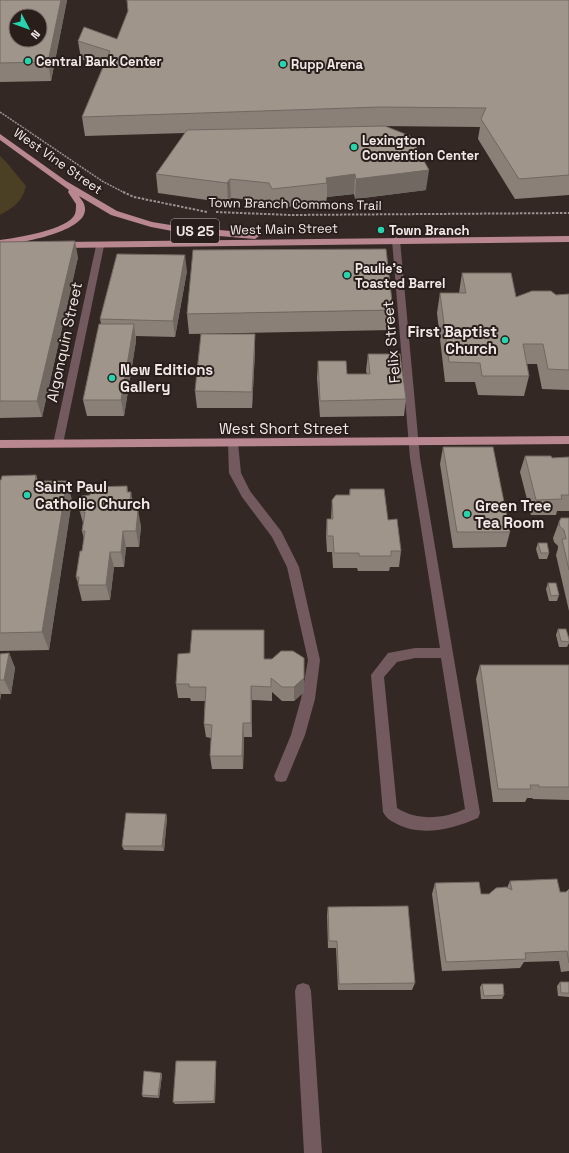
<svg xmlns="http://www.w3.org/2000/svg" width="569" height="1153" viewBox="0 0 569 1153" font-family="'Space Grotesk',sans-serif">
  <rect width="100%" height="100%" fill="#342825"/>
  <!-- green -->
  <path fill="#4b4023" d="M0,156C10,165 17,176 26,186C22,202 14,207 0,215Z"/>
  <g fill="none" stroke-linecap="round" stroke-linejoin="round">
    <!-- path-far1 -->
    <polyline stroke="#9b918e" stroke-width="1.5" stroke-dasharray="2 1" stroke-linecap="butt" points="0,112 102,181 125,193"/>
    <!-- path -->
    <g stroke="#9b918e" stroke-width="2" stroke-dasharray="2.5 1.5" stroke-linecap="butt">
      <polyline points="123,192 134,197 207,212"/>
      <polyline points="216,212 290,215 569,213"/>
    </g>
    <!-- minor -->
    <g fill="#725a5e" fill-rule="evenodd">
      <path d="M396,237L400,240L420,458L480,813L478,818C453,829 422,837 397,824C391,821 386,818 383,812L371,675L388,653L415,648H440L410,458L392,240ZM415,658H441L465,809C444,819 417,821 397,808L384,677L397,662Z"/>
      <polygon points="100,243 104,246 63,444 62,447 54,447 53,444 96,246"/>
      <polygon points="233,439 237,440 238,443 241,473 250,491 281,531 299,567 320,660 315,699 305,735 286,781 281,782 276,781 274,776 291,735 301,699 308,660 287,567 272,537 242,497 229,473 228,443 229,440"/>
      <polygon points="303,983 309,985 311,991 322,1153 304,1153 295,991 297,985"/>
    </g>
    <!-- major -->
    <g fill="#b9878f" fill-rule="evenodd">
      <path d="M0,134L66,181L117,211L152,222L183,227L255,233L259,236L255,239L183,233L151,227L111,215L79,196C80,198 83,201 84,204C95,232 17,243 0,246V240C16,238 68,230 75,214C76,211 76,207 76,204L68,192L69,190L0,140Z"/>
      <polygon points="569,236 569,242 61,248 57,245 61,242"/>
      <polygon points="569,436 569,444 0,448 0,440"/>
    </g>
  </g>
  <!-- wall -->
  <g fill="#8a8078">
    <polygon points="0,0 67,0 51,81 0,82"/>
    <polygon points="569,0 569,195 515,199 478,139 480,127 380,126 426,190 355,199 354,194 327,197 326,202 272,209 270,202 231,198 228,203 158,193 156,174 185,133 85,136 82,117 103,66 81,59 78,41 117,39"/>
    <polygon points="0,242 78,257 42,417 0,418"/>
    <polygon points="187,271 175,337 136,336 136,341 124,416 87,416 83,400 101,324 100,319"/>
    <polygon points="462,273 516,297 569,294 569,390 542,389 537,364 527,364 529,376 524,396 478,395 475,382 445,382 437,313 440,293 459,293"/>
    <polygon points="393,310 391,330 189,334 187,314"/>
    <polygon points="255,334 255,351 252,408 197,408 195,391"/>
    <polygon points="368,354 406,399 404,416 320,417 317,378 318,361 347,374 367,374 366,371"/>
    <polygon points="443,447 510,532 506,547 453,548 440,464"/>
    <polygon points="525,456 552,458 569,457 569,511 557,511 556,515 531,515 520,472"/>
    <polygon points="36,475 38,481 72,500 49,650 0,651 0,480"/>
    <polygon points="350,489 388,520 401,551 399,567 390,567 389,571 358,571 357,568 333,568 332,552 327,552 326,535 327,519 331,519 332,500 349,495"/>
    <polygon points="128,492 134,508 134,510 141,526 139,547 126,547 124,567 114,567 110,600 82,601 78,585 78,583 76,577 82,551 84,539 82,531 83,523 80,512"/>
    <polygon points="569,518 569,611 556,555 558,548 558,546 554,542 553,538 559,522"/>
    <polygon points="538,543 549,553 547,559 539,559 536,549"/>
    <polygon points="548,583 559,595 557,601 549,601 546,589"/>
    <polygon points="558,629 569,639 569,643 567,647 559,647 556,635"/>
    <polygon points="264,630 264,659 304,692 294,701 282,701 272,692 272,701 252,700 252,737 244,737 243,769 212,769 210,756 211,738 206,737 204,724 205,701 191,701 190,698 178,698 176,684 190,653"/>
    <polygon points="9,653 15,668 11,694 1,694 0,700 0,654"/>
    <polygon points="480,665 569,665 569,800 533,799 532,798 527,798 525,802 493,802 476,679"/>
    <polygon points="166,814 167,818 164,851 124,850 122,846"/>
    <polygon points="510,881 560,892 566,892 569,889 569,971 561,972 559,961 524,962 520,968 442,971 432,894 435,883 481,894 489,894 507,888"/>
    <polygon points="328,907 415,983 412,990 338,990 336,948 328,948 327,915"/>
    <polygon points="560,982 569,982 569,997 558,996 557,986"/>
    <polygon points="482,984 504,995 502,999 481,999 480,987"/>
    <polygon points="216,1063 215,1103 175,1104 173,1102"/>
    <polygon points="161,1073 162,1075 159,1098 143,1097 142,1095"/>
  </g>
  <!-- shaded-wall -->
  <g fill="#706861">
    <polygon points="61,0 67,0 51,81 48,62"/>
    <polygon points="429,170 426,190 355,199 356,179"/>
    <polygon points="355,174 354,194 327,197 327,183 326,178"/>
    <polygon points="230,179 231,198 228,203 227,183"/>
    <polygon points="75,241 78,257 42,417 37,401"/>
    <polygon points="185,255 187,271 175,337 173,321"/>
    <polygon points="134,324 136,341 124,416 121,400"/>
    <polygon points="255,334 255,351 252,408 252,392"/>
    <polygon points="67,481 72,500 49,650 42,632"/>
    <polygon points="127,486 130,501 131,492 134,508 132,526 129,510 127,492"/>
    <polygon points="138,510 141,526 139,547 136,531"/>
    <polygon points="123,531 126,547 124,567 121,552"/>
    <polygon points="110,552 114,567 110,600 106,585"/>
    <polygon points="9,653 15,668 11,694 4,680"/>
    <polygon points="304,678 304,692 294,701 294,687"/>
    <polygon points="251,686 252,700 252,737 251,723"/>
    <polygon points="0,691 1,694 0,700"/>
    <polygon points="243,723 244,737 243,769 242,756"/>
    <polygon points="166,814 167,818 164,851 162,846"/>
    <polygon points="216,1061 216,1063 215,1103 214,1101"/>
    <polygon points="161,1073 162,1075 159,1098 158,1096"/>
  </g>
  <!-- building -->
  <g fill="#a0958b" stroke="#706861" fill-rule="evenodd">
    <path d="M0,0H61L48,62L0,63ZM16,16H40V40H16Z"/>
    <polygon points="127,0 569,0 569,175 519,179 481,119 486,108 381,107 82,117 110,51 78,41 84,27 117,39 128,11"/>
    <polygon points="385,126 410,136 429,170 356,179 355,174 326,178 327,183 272,189 269,183 230,179 227,183 156,174 187,130"/>
    <polygon points="75,241 37,401 0,401 0,242"/>
    <polygon points="386,249 393,310 187,314 193,250"/>
    <polygon points="117,254 185,255 173,321 100,319"/>
    <polygon points="462,273 511,273 516,297 532,291 551,291 556,295 569,294 569,370 548,369 543,344 523,344 529,376 482,376 480,363 449,362 440,293 466,293"/>
    <polygon points="99,324 134,324 121,400 83,400"/>
    <polygon points="201,334 255,334 252,392 195,391"/>
    <polygon points="368,354 400,354 406,399 320,401 318,361 346,361 347,374 370,374"/>
    <polygon points="443,447 493,447 510,532 457,532"/>
    <polygon points="525,456 551,456 552,458 569,457 569,495 561,495 562,499 536,500"/>
    <polygon points="36,475 35,481 67,481 42,632 0,633 0,480 1,480 2,476"/>
    <polygon points="127,486 127,492 131,492 129,510 138,510 136,531 123,531 121,552 110,552 106,585 78,585 79,577 76,577 80,551 82,551 85,531 82,531 85,512 80,512 82,496 90,495 91,487"/>
    <polygon points="350,489 384,489 388,520 397,519 401,551 391,551 391,556 359,556 359,553 334,553 333,536 327,536 327,519 333,519 332,500 336,495 350,495"/>
    <polygon points="561,518 569,518 569,570 562,539 566,539 564,530 560,527 559,522"/>
    <polygon points="538,543 547,543 549,553 541,553"/>
    <polygon points="548,583 556,583 559,595 551,596"/>
    <polygon points="558,629 566,629 569,639 569,642 561,641"/>
    <polygon points="192,630 264,630 264,659 272,659 281,651 293,651 304,658 304,678 294,687 282,687 271,678 271,687 251,686 251,723 243,723 242,756 210,756 212,725 204,724 206,687 189,687 189,684 176,684 178,654 190,653"/>
    <polygon points="9,653 4,680 0,680 0,654"/>
    <polygon points="480,665 569,665 569,787 539,787 539,785 530,785 531,789 498,789"/>
    <polygon points="126,813 166,814 162,846 122,846"/>
    <polygon points="557,879 560,892 566,892 569,889 569,963 567,951 525,953 526,959 446,962 435,883 479,882 481,894 489,894 496,888 506,887 512,890 510,881"/>
    <polygon points="408,906 415,983 339,984 337,941 329,941 328,907"/>
    <polygon points="560,982 569,982 569,993 561,993"/>
    <polygon points="482,984 503,984 504,995 484,996"/>
    <polygon points="176,1061 216,1061 214,1101 173,1102"/>
    <polygon points="144,1071 161,1073 158,1096 142,1095"/>
  </g>
  <!-- markers -->
  <g fill="#26d5ae" stroke="#2a1e1b" stroke-width="1.5">
    <circle cx="28" cy="61" r="4"/>
    <circle cx="283" cy="64" r="4"/>
    <circle cx="354" cy="147" r="4"/>
    <circle cx="381" cy="230" r="4"/>
    <circle cx="347" cy="275" r="4"/>
    <circle cx="505" cy="340" r="4"/>
    <circle cx="112" cy="378" r="4"/>
    <circle cx="27" cy="495" r="4"/>
    <circle cx="467" cy="514" r="4"/>
  </g>
  <g text-anchor="middle" dominant-baseline="central" stroke-width="4" stroke-linejoin="round" paint-order="stroke">
    <!-- far-poi labels -->
    <g font-size="13" font-weight="bold" fill="#f1e9e7" stroke="#2a1e1b" text-anchor="start">
      <text x="36" y="61">Central Bank Center</text>
      <text x="291" y="64">Rupp Arena</text>
      <text x="362" y="140">Lexington<tspan x="362" dy="15">Convention Center</tspan></text>
      <text x="389" y="230">Town Branch</text>
      <text x="355" y="268">Paulie's<tspan x="355" dy="15">Toasted Barrel</tspan></text>
    </g>
    <!-- far-street labels -->
    <g font-size="13" fill="#f1e9e7" stroke="#2a1e1b">
      <text transform="translate(58 161) rotate(35)">West Vine Street</text>
      <text transform="translate(295 204) rotate(1)">Town Branch Commons Trail</text>
      <text transform="translate(284 229) rotate(-1)">West Main Street</text>
    </g>
    <!-- shield labels -->
    <rect fill="#2a1e1b" stroke="#b5acaa" stroke-width="1" x="171" y="219" width="48" height="24" rx="3"/>
    <g font-size="14" font-weight="bold" fill="#f1e9e7">
      <text x="195" y="231">US 25</text>
    </g>
    <!-- poi labels -->
    <g font-size="15" font-weight="bold" fill="#f1e9e7" stroke="#2a1e1b" text-anchor="start">
      <text x="497" y="331" text-anchor="end">First Baptist<tspan x="497" dy="17">Church</tspan></text>
      <text x="120" y="369">New Editions<tspan x="120" dy="17">Gallery</tspan></text>
      <text x="35" y="486">Saint Paul<tspan x="35" dy="17">Catholic Church</tspan></text>
      <text x="475" y="505">Green Tree<tspan x="475" dy="17">Tea Room</tspan></text>
    </g>
    <!-- street labels -->
    <g font-size="15" fill="#f1e9e7" stroke="#2a1e1b">
      <text transform="translate(64 342) rotate(-78)">Algonquin Street</text>
      <text transform="translate(391 342) rotate(-95)">Felix Street</text>
      <text x="284" y="428">West Short Street</text>
    </g>
  </g>
  <!-- north arrow -->
  <g transform="translate(28 28) rotate(131)"><circle r="19" fill="#2a1e1b" stroke="#7a6f6d"/>
  <path d="M0-3L7 15L0 10L-7 15Z" fill="#26d5ae"/>
  <text y="-6" font-size="11" font-weight="bold" text-anchor="middle" fill="#f1e9e7">N</text>
  </g>
</svg>
